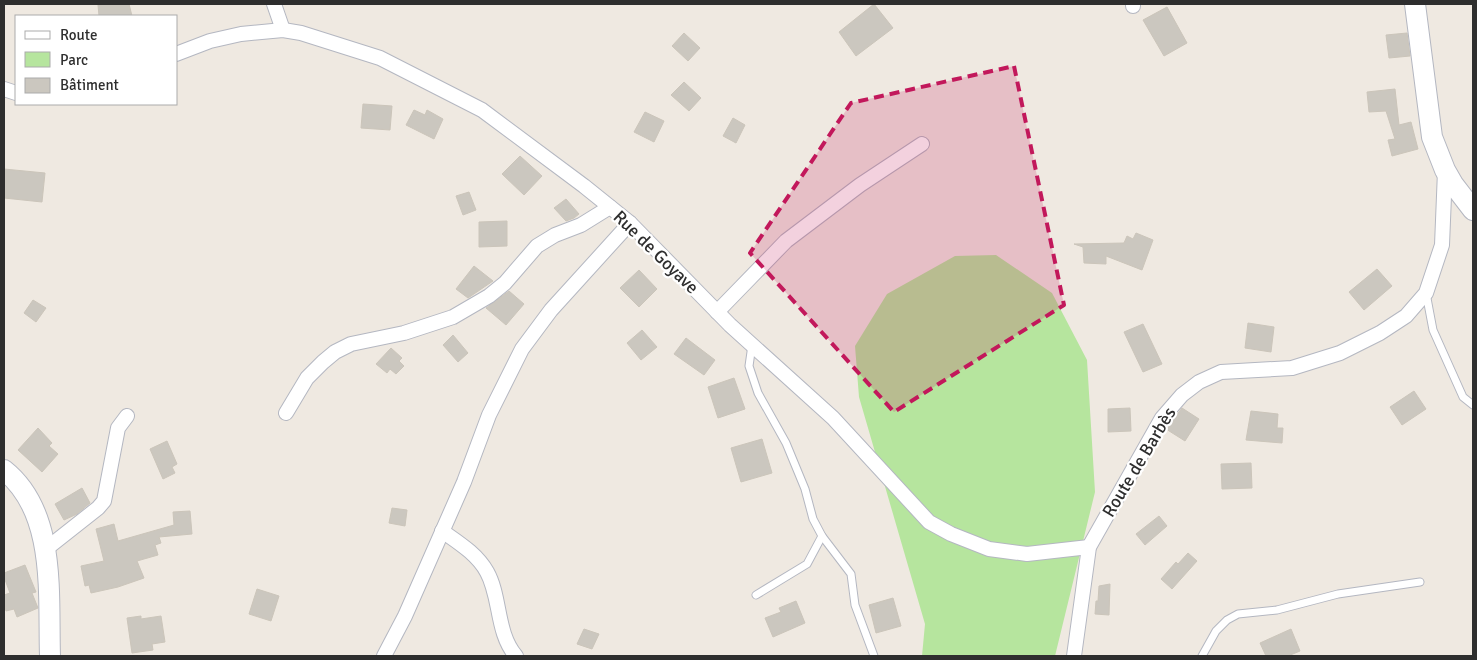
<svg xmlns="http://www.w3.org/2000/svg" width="1477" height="660" viewBox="0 0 1477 660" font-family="Signika,sans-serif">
  <rect width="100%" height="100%" fill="#efe9e1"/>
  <!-- green -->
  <polygon fill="#b6e59e" points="996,255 1052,293 1087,360 1095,492 1055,656 922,656 925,624 859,397 855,346 887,294 955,256"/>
  <!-- building -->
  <g fill="#cbc7bf" stroke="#cbc5ba">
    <polygon points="106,4 129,4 132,16 99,16 98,5"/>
    <polygon points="874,4 893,28 856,56 839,32"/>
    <polygon points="1167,7 1187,43 1164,56 1143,20"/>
    <polygon points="684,33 700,48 688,61 672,46"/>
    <polygon points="1407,33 1410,56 1389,58 1386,35"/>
    <polygon points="684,82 701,98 689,111 671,95"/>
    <polygon points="1395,89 1399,125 1411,122 1418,149 1392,156 1388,140 1395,139 1386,111 1369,112 1367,92"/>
    <polygon points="363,104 392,106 390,130 361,128"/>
    <polygon points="414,110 425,115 427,110 443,119 434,139 406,125"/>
    <polygon points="645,112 664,121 654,142 634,132"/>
    <polygon points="733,118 745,125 736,143 723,136"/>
    <polygon points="520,156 542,176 524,195 502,174"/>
    <polygon points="4,169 45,173 42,202 4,198"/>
    <polygon points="469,192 476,210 463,215 456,196"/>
    <polygon points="566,199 579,214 574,218 566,221 554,208"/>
    <polygon points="507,221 507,246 479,247 479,222"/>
    <polygon points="1136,233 1153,240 1142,270 1106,256 1106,264 1084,263 1083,247 1074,244 1124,243 1127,236 1133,239"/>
    <polygon points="474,266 493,281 468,298 456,289"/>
    <polygon points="1377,269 1392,286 1364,310 1349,292"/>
    <polygon points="639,270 657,289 639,307 620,288"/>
    <polygon points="509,291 524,304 506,325 486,308"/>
    <polygon points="33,300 46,308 36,322 24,313"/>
    <polygon points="1248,323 1274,327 1271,352 1245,348"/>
    <polygon points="1143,324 1162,364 1143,372 1124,332"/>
    <polygon points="642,330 657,347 641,360 627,343"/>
    <polygon points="453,335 468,353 458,362 443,345"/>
    <polygon points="686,338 715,360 704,375 674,354"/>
    <polygon points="391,348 402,358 399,361 404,366 396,374 390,369 387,373 376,364"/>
    <polygon points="734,378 745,409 718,418 708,387"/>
    <polygon points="1414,391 1426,409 1402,425 1390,407"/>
    <polygon points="1130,408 1131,431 1108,432 1108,409"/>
    <polygon points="1182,408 1199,419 1185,441 1166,429"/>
    <polygon points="1251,411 1278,414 1277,428 1283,428 1282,443 1246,440"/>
    <polygon points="38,428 52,443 49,446 58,454 42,472 18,450"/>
    <polygon points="762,439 772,473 741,482 731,448"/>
    <polygon points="167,441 177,464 172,467 175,473 163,479 150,449"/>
    <polygon points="1251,463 1252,488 1222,489 1221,464"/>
    <polygon points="82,488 90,503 77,514 64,520 55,504"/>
    <polygon points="392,508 407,510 405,526 389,523"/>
    <polygon points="190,511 192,534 159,537 161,543 155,545 158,555 137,561 144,578 118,587 91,593 89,585 85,586 81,566 104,561 96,529 114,524 118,541 174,525 173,512"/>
    <polygon points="1159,516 1167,526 1145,545 1136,534"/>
    <polygon points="1188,553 1197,561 1172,589 1161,579 1176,562 1178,564"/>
    <polygon points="25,565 36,592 32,593 38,608 17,617 14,609 6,611 4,603 4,595 10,593 4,577 4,573"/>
    <polygon points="1110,584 1109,615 1095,614 1096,601 1098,601 1099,586"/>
    <polygon points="257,589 279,596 271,621 249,614"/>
    <polygon points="893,598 901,626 876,633 869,605"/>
    <polygon points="796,601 805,623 773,637 765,618 781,612 779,608"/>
    <polygon points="141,616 141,619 161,616 165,642 152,644 153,650 132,653 127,618"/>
    <polygon points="584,629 599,634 592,649 577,644"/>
    <polygon points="1291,629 1300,651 1288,656 1266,656 1260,643"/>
  </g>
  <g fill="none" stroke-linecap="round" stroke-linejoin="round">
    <defs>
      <g id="lane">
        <polyline points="1426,293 1433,330 1463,397 1473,405"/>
        <polyline points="752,345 749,366 758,393 786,443 805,489 813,519 822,536 807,564 756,595"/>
        <polyline points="822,536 851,574 855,605 874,656"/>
        <polyline points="1202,656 1216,631 1227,620 1238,614 1277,610 1338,594 1420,582"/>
      </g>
      <g id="street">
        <polyline points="274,4 283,30"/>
        <polyline points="1133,4 1133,6"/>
        <polyline points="176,54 210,41 241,34 283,30 301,33 380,58 482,110 584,186 630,223 730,325 833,418 929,522 951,534 989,549 1027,554 1089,547"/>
        <polyline points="4,89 16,93"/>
        <polyline points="717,312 786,241 860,185 922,144"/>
        <polyline points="286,413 307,378 323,362 335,352 351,344 404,333 453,317 489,296 505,283 537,246 555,235 581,225 610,207"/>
        <path d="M442,531C459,543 477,554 487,572C501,597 496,633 516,656"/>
        <polyline points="46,549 98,508 104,501 118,428 127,416"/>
        <polyline points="384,656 405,616 464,482 489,415 522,349 551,310 630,223"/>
        <polyline points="1074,656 1089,547 1162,418 1182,395 1199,382 1221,372 1292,368 1340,353 1380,333 1406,316 1426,293 1442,245 1445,171"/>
      </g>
      <g id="secondary">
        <polyline points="1415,4 1432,137 1445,170 1453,184 1473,210"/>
        <path d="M4,470C57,512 48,595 50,656"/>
      </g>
    </defs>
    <!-- lane casing -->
    <use href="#lane" stroke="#b4b7c1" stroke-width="9"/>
    <!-- street casing -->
    <use href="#street" stroke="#b4b7c1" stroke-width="16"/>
    <!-- secondary casing -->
    <use href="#secondary" stroke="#b4b7c1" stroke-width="22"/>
    <!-- lane -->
    <use href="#lane" stroke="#fff" stroke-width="7"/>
    <!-- street -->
    <use href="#street" stroke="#fff" stroke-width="14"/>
    <!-- secondary -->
    <use href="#secondary" stroke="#fff" stroke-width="20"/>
  </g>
  <!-- marked area -->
  <path fill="#c2185b" fill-opacity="0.2" stroke="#c2185b" stroke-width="4" stroke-dasharray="10 6" stroke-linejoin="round" d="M1014,66L1064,305L894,412L750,253L851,103Z"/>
  <g text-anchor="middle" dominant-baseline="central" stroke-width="4.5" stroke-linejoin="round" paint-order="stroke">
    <!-- street labels -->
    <g font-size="18" fill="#2e2e2e" stroke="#fff">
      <text transform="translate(656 252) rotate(44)">Rue de Goyave</text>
      <text transform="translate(1139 462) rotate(-59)">Route de Barbès</text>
    </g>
  </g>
  <!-- border -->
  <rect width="1477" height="660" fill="none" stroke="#2e2e2e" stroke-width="10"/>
  <!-- legend -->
  <rect x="15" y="15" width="162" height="90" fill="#ffffff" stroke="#ababab"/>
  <rect x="25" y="31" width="25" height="8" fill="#ffffff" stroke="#ababab"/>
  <text x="60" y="40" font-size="15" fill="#2e2e2e">Route</text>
  <rect x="25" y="52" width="25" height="15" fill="#b6e59e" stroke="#ababab"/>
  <text x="60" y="65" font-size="15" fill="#2e2e2e">Parc</text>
  <rect x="25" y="78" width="25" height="15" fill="#cbc7bf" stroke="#ababab"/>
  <text x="60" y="90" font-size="15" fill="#2e2e2e">Bâtiment</text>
</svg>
